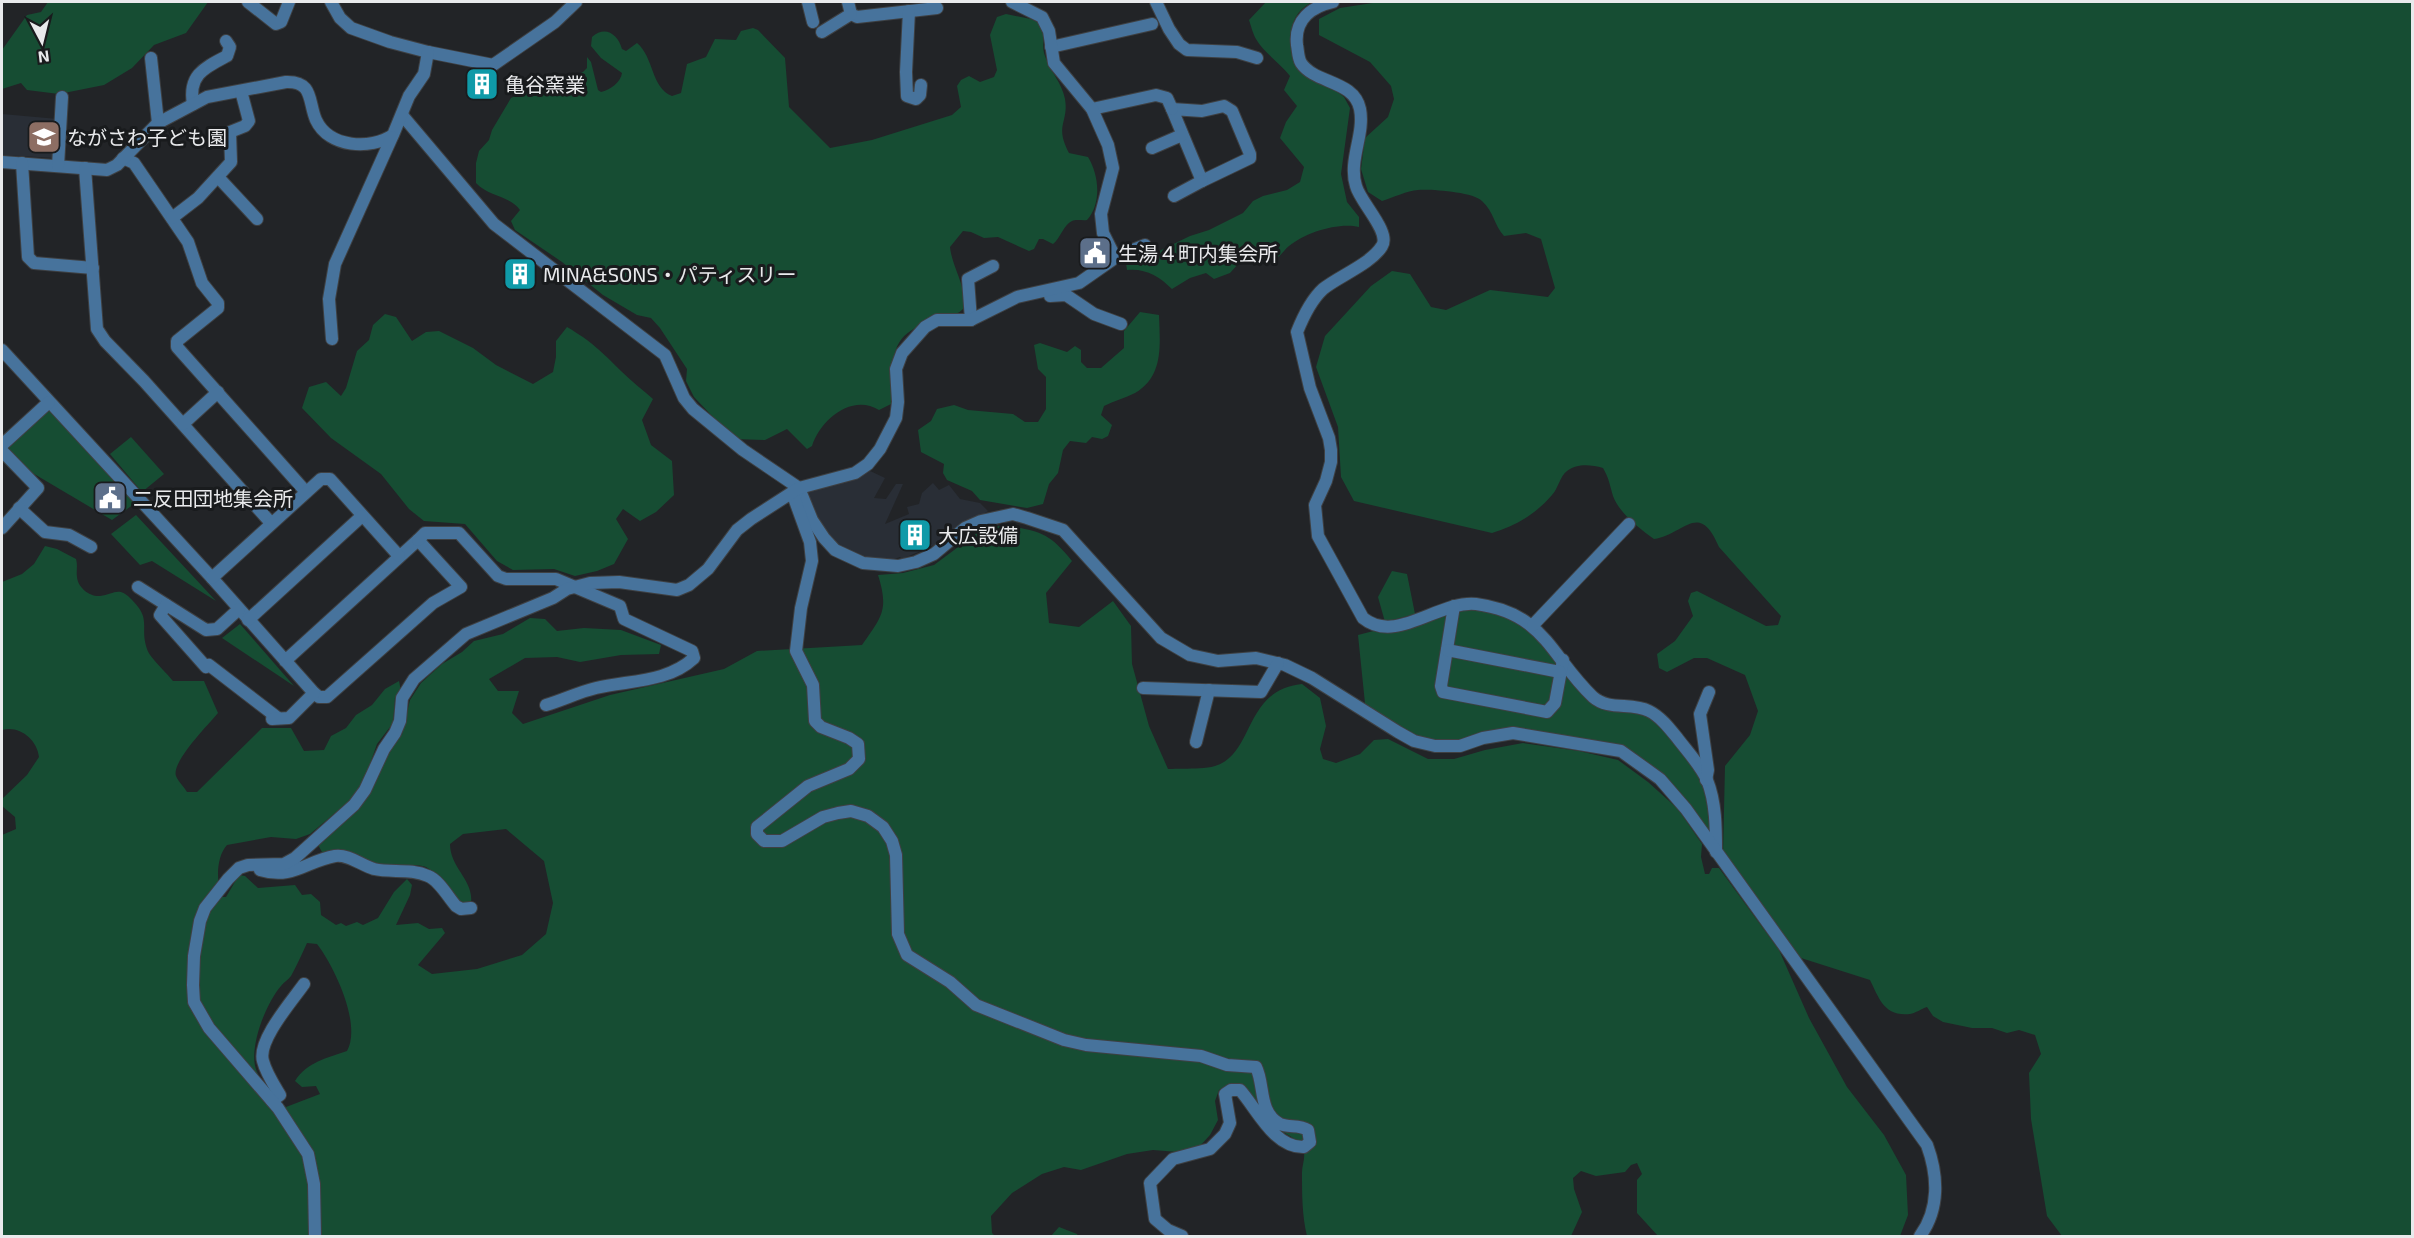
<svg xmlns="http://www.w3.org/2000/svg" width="2414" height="1238" viewBox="0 0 2414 1238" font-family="'Exo 2','Noto Sans JP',sans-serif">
  <rect width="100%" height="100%" fill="#222427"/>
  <!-- built -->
  <g fill="#292e36">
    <polygon points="2,114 58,119 55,158 2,155"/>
    <polygon points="868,470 885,478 874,498 886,499 896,484 903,484 885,524 909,514 907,507 919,504 922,493 933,483 939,490 949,485 960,499 980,503 988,511 941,542 902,559 900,557 885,562 863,561 824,538 804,491"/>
  </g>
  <!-- green -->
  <g fill="#164d33" fill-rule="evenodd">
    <polygon points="48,2 208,2 186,33 154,45 132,68 104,85 59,94 27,90 21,83 2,89 2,50 27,15 41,12"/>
    <path d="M1266,2H1312C1289,15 1290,32 1293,57L1344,97L1350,108L1341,174L1347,202L1359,217V227C1339,222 1306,232 1289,246C1284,250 1281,256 1275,259C1264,265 1251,264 1239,263L1230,273L1214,279L1206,273L1190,278L1172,289C1159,276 1145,268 1127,270L1126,263L1138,257L1153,254L1190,236L1209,230L1243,213L1253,201L1263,196L1287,190L1300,182L1304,167L1280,138L1286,122L1297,106L1284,90L1290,76C1280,63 1263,52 1256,39C1253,34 1251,26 1249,20Z"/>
    <path d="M1379,2H2412V1236H2062L2047,1216L2031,1119L2029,1073L2041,1054L2035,1035L2019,1030L2007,1033L1992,1028H1972L1943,1022L1933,1016L1927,1007C1921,1009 1916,1013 1910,1014C1884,1017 1879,998 1870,980L1801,958L1781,936L1723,854L1725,766L1750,735L1758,711L1745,675L1707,658H1694L1667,672L1659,668L1657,654L1675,641L1693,616L1688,601L1691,593L1697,591L1766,626L1778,625L1781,616L1719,547C1699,500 1685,534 1654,539C1640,529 1619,513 1613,496C1610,486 1609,478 1603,468C1591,465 1578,463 1567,471C1560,476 1558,489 1552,495C1536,514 1515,526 1492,533L1354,501L1341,477L1338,427L1316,367L1325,336L1371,286L1392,271L1410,274L1431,307L1446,310L1490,290L1548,297L1555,288L1541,239L1526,233L1504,236C1494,225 1494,212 1482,201C1473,192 1431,189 1418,190C1407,191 1394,197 1382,201L1368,192L1361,169L1365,138L1388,117L1394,99L1391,86L1370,62L1319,35V19L1340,8Z"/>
    <path d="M1006,14L1031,19L1041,24C1046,37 1041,46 1045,56C1050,71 1062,83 1065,99C1069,123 1054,125 1069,153L1088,157C1099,175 1102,203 1087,220C1083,221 1076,219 1072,221C1064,224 1060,239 1053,244L1043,239H1039L1034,249L1029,251L998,237L984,238L971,232L963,231L950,247C952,268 968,288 963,309C955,317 944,318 933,321C885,335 894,361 893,403L879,410C852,393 820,420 812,446L807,449L787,429L765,440L734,439L694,397L686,381L687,369L660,328L651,318L637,315L603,295L562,262L515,230L511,221L520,210C511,196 489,197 476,183V163L479,151L489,140L492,130L511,98L530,89L583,72L587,68V57L591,62L598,90L601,92C610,90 621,82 622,73L601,58L591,46L592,37C605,25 618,34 622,49L626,51L637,43C654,57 651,88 672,96L681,93L687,64L706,57L715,39L736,40L741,31L753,28L758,30L785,58L789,107L830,148L872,140L952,115L961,107L957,86L961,80L969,76L980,82L994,77L997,70L990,35L997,17Z"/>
    <path d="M1140,312L1159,315C1160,345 1164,376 1135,393C1125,398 1114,401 1104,406L1101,415L1112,425L1108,436L1102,439L1092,437L1086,443L1070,441L1063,450L1058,473L1049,484L1043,504L1027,508L980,500L972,491L947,480L943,473L944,464L921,452L918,430L931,421L937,409L954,405L968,410L1013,414L1025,422H1038L1046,409V377L1038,369L1034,345L1040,343L1067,352L1075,346L1081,350V362L1087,368H1101L1124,348V331Z"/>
    <path d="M385,314L396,317L412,341L426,332L439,331L473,348L496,365L533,384L553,372L556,357V341L567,327C591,341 602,352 621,371C631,381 643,390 653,399L642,420L651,445L672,461L674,495L656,512L640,521L623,509L616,519L628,539L614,564L597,571L575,576L554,569L513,570L497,561L465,524L424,521L409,509L381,474L331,438L302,408L309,387L326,382L341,396L346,388L357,351L369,340L373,325Z"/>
    <polygon points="50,407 138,501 112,520 19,465 2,449"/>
    <polygon points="131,437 164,474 142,492 110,454"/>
    <polygon points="136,515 216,601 152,561 140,565 111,534"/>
    <path d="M1002,525C1038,531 1048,531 1072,561L1046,593L1049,623L1079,627L1113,601L1131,626L1132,664L1149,726L1168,769C1182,768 1201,770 1215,766C1255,754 1243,690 1302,684L1320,698L1326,726L1320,749L1323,759L1336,763L1360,754L1374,740L1388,739L1428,759H1454L1485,750L1523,743L1579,751L1618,760L1648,782L1678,809L1702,844L1701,857L1705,874H1709L1712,868H1719L1779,950L1809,1018L1847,1087L1884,1135L1906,1175L1908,1215L1900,1236H1658L1637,1213V1180L1642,1174L1637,1163L1631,1165L1625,1172L1596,1176L1581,1171L1573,1178L1574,1189L1582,1212L1571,1236H1307C1302,1216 1302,1193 1302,1172C1302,1166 1305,1159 1304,1153C1303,1141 1290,1137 1282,1131C1265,1119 1254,1101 1243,1085L1231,1083L1219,1090L1215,1101L1218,1120L1210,1135L1199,1147L1178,1152L1153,1150L1127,1154L1081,1170L1064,1167L1042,1174L1012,1193L991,1216L992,1233L995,1236H2V835L16,829L15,817L2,806V799L27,775L39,757C37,739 19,725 2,730V582L22,574L34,564L45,546L57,549L76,559C78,566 76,571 77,577C78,588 90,597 100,596C113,595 118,586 130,598C153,620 139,625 147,649C149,657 167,673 173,681H204L218,713C209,724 171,762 176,776C178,781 184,787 187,792H197L262,728H291L304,751L324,750L331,736L346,728L356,715L372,705L385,689L399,681L401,691L395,698L393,723L377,744L363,784L347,803L310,834L296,839L271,837L227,845C216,857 216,882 222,897H226L239,875L245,876L258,888L295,885L302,895L311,894L320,902L321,915L336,925L341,923L346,926L357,922L363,925L378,918L394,892L407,879L412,885L410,895L396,925L418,923L429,929L442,928L445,933L418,965L432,974L477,969L522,955L546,934L553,903L544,861L506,829L463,834L450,844C450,868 474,880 471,903C451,908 443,875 426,867C413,862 394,868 380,865C359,861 344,851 322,852L317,843L358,807L374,786L388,754L402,734L410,700L421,683L442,664L462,652L474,641L503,634L530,618L545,619L557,631L584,628L621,630L661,645L659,654L621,655L580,662L557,657L525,658L489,679L498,691H519L512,713L523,724L610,695L724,669L757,651L862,645C882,616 889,610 878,575L903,573L934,565L977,533ZM307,943L317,944C334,966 362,1024 347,1051C327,1058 307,1062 295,1081L302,1087L316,1086L320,1094L286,1107C274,1096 263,1087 257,1072C247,1050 266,1003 281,986C284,982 288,980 291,976C297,965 302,954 307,943Z"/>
    <polygon points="1392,571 1407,574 1415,614 1385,622 1378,597"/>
    <polygon points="1466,607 1508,615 1536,631 1601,706 1644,710 1667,729 1705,785 1716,846 1638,761 1547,737 1483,738 1447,746 1414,741 1366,713 1358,635"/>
    <polygon points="240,624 294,686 222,638"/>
    <polygon points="1059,1227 1077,1234 1078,1236 1051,1236"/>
  </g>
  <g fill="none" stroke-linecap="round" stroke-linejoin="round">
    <defs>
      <g id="minor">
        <polyline points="248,2 276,24 281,22 289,2"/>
        <polyline points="331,2 340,18 351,28 390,42 428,52 493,65 555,22 576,2"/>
        <polyline points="808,2 813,22"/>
        <polyline points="848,2 851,14 857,17 937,8"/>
        <polyline points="1156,2 1169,29 1179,44 1187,50 1237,52 1257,58"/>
        <path d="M1333,2C1311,7 1294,20 1297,45C1298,50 1298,58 1301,63C1315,84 1354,80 1360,109C1365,135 1348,160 1356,186C1360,202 1391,232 1382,246C1371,264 1339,276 1323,289C1311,300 1303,317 1297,332L1310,388L1329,438L1331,450V462L1326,481L1315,505L1318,536L1363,618C1396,645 1439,600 1476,604C1545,613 1550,656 1593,697C1609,711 1631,702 1649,711C1661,717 1670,729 1678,739C1688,752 1701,766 1707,780C1716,802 1716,829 1716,852"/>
        <polyline points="909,11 906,72 907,96 916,99 920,95 921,85"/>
        <polyline points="822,32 851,14"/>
        <polyline points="1051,47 1152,24"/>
        <polyline points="151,58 158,123"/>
        <path d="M193,104C188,75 204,68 227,56L230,47L226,41"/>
        <polygon points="1224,106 1232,111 1250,154 1250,158 1202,181 1172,109 1202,111"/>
        <polyline points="1092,109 1156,95 1167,98 1172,109"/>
        <path d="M402,115L494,224L665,355L684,398L693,409L743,450L799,488L812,520L824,538L835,550L863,563L898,566L916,562L934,554L965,528L981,521L1013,514L1027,518L1063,530L1161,638L1190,655L1218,661L1256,658L1285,665L1312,678L1398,732L1414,741L1435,746H1460L1483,738L1513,733L1621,751L1660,779L1686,809L1927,1145C1938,1175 1940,1209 1920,1236"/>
        <polyline points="1152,148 1182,135"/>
        <polyline points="123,158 134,163 188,242 202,283 218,303 218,308 177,341 177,347 306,492"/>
        <path d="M2,162L107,170L117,165L158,123L207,97L286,82C314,81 308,102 316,120C329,148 371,150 393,135L409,96L424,74L428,52"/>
        <polyline points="22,163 28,257 34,263 93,268"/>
        <polyline points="58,166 62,97"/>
        <polyline points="85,168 97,329 105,341 144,381 271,523"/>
        <polyline points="218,177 257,219"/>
        <polyline points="1174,196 1202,181"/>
        <polyline points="172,218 198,198 231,162 230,132 245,126 249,121 241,91"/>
        <polyline points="1113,258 1145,245"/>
        <polyline points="1050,296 1066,295 1094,314 1121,324"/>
        <polyline points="971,320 968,279 993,266"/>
        <polyline points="332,339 329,299 335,264 392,137"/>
        <polyline points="2,350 212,578 314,693 319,697 327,697 433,603 461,587 418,540 285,661"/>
        <polyline points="183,424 218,392"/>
        <polyline points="2,445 49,402"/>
        <polyline points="2,451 38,488 2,528"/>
        <path d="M799,488L794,498L810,542L812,561L801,608L796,651L813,685L815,721L821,727L849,738L858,744L859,759L849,769L808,786L757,827V834L764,841H782L823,817L838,813L851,811L868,816L883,827L892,841L896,855L898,934L907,955L950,982L976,1005L1064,1040L1086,1045L1201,1056L1227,1065L1256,1067C1265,1085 1258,1112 1280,1124C1289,1128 1299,1124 1308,1130L1310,1142L1304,1147C1274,1148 1257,1109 1240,1090H1231L1225,1094L1230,1123L1225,1134L1210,1149L1173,1159L1150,1183L1155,1219L1168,1230L1182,1236"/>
        <polyline points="19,508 45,532 69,535 91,547"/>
        <path d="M418,540L425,533H459L498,576L506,579H556L620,606L624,619L692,651L694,658C667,683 629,680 596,688C579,692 563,700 546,705"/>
        <polyline points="212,578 321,479 330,479 399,556"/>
        <polyline points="138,587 206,630 217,629 239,609"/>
        <polyline points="166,605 160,615 206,667 209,665 278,718"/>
        <polyline points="1454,606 1441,686 1443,692 1547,712 1555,703 1563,660"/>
        <polyline points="248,620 362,516"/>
        <polyline points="1533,625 1629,524"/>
        <polyline points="1447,650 1560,672"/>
        <polyline points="1143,688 1261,692 1278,663"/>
        <polyline points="272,719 289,718 314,693"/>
        <polyline points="1196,742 1209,690"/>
        <polyline points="1706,780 1708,770 1700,714 1709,692"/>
        <path d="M260,870C293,880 306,861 335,856C348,854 361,865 374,869C391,873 411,868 428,876C439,880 448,897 456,906L461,909L471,908"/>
        <path d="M272,1101L280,1095C274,1085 266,1073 263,1061C257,1041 292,1001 304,984"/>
        <polyline points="315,1236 314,1184 308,1154 278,1108 209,1028 194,1002 193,985 194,956 200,921 205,908 228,879 239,868 248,865 284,864 295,858 354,805 365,790 384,749 395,733 400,721 402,698 414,679 466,634 553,598 567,589 590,583 619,582 677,590 689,585 708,569 737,530 751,519 799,488 855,473 868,464 880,449 896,418 898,402 896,369 902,353 925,327 937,320 971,320 1017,297 1079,283 1112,260 1114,255 1103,233 1101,214 1113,168 1108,145 1092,109 1054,63 1049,31 1042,17 1012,2"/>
      </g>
    </defs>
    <!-- minor casing -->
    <use href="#minor" stroke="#3e4043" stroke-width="14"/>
    <!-- minor -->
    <use href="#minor" stroke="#47739c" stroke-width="12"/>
  </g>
  <!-- icons -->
  <defs>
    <symbol id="building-square" viewBox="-11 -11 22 22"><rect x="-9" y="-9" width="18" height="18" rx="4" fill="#0f9aa8" stroke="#191b1d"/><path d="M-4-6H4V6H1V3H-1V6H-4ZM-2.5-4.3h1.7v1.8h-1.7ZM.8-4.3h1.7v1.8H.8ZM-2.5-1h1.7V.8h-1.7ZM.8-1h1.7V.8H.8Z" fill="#fff"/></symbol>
    <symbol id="school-square" viewBox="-11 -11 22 22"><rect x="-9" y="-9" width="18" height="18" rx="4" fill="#8d6e63" stroke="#191b1d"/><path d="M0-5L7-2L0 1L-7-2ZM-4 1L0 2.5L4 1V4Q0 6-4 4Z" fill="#fff"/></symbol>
    <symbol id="civic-square" viewBox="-11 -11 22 22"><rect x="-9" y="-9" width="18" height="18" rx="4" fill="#5c6f8a" stroke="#191b1d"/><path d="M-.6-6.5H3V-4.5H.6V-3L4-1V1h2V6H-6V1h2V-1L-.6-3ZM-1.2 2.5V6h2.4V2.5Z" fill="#fff"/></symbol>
  </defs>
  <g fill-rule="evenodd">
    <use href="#building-square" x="463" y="65" width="38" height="38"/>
    <use href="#school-square" x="25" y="118" width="38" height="38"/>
    <use href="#civic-square" x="1076" y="234" width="38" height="38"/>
    <use href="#building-square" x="501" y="255" width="38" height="38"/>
    <use href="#civic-square" x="91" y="479" width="38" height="38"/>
    <use href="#building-square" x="896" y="516" width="38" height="38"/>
  </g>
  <g text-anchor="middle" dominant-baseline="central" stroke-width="6" stroke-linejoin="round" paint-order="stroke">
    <!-- poi labels -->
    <g font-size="20" fill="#e9eaec" stroke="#191b1d" text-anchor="start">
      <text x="505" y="84">亀谷窯業</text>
      <text x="67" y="137">ながさわ子ども園</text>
      <text x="1118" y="253">生湯４町内集会所</text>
      <text x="543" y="274">MINA&amp;SONS・パティスリー</text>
      <text x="133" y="498">二反田団地集会所</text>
      <text x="938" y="535">大広設備</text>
    </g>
  </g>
  <!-- border -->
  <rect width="2414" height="1238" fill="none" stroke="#e9eaec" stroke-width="6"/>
  <!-- north arrow -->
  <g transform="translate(42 42) rotate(173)" stroke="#191b1d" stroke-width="4.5" paint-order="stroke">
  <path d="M0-4.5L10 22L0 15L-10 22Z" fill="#e9eaec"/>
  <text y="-9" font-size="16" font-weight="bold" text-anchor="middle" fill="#e9eaec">N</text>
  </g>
</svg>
